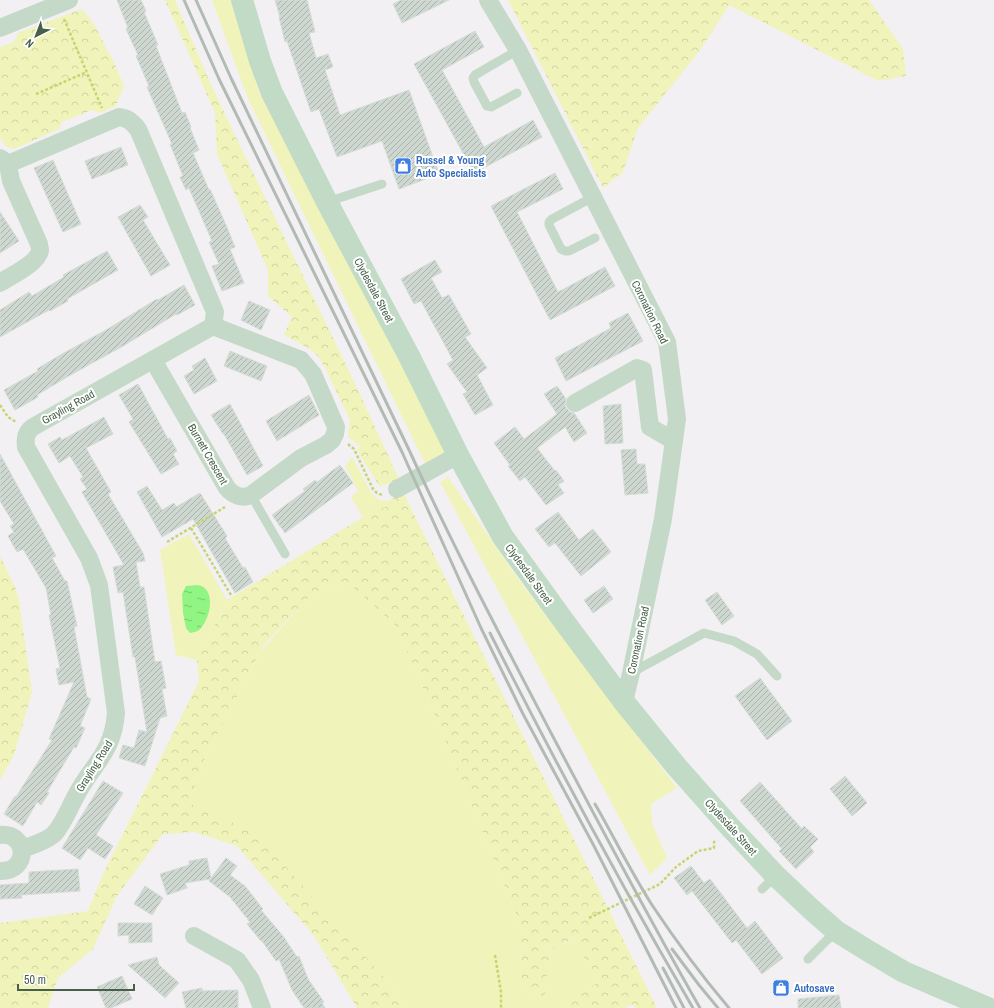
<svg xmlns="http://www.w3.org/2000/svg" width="994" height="1008" viewBox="0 0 994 1008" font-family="'Archivo Narrow',sans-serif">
  <defs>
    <pattern id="forest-crowns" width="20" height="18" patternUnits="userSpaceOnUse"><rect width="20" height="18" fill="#f1f4ba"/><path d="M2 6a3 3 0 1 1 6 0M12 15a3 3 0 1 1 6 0" fill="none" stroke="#d0d4a1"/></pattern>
    <pattern id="water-ripples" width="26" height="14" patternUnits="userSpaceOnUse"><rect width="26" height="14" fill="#91f583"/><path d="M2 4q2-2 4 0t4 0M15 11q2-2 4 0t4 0" fill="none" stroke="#78ca6d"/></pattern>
    <pattern id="building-hatch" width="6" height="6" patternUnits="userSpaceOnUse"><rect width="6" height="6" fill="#ced8d1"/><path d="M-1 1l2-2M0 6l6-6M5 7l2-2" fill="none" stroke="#a9b3ac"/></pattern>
  </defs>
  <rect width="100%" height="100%" fill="#f2f0f3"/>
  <!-- green -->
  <g fill="#f1f4ba">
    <polygon points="212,0 233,0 258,89 447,453 426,466 248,99"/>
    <polygon points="352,457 372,494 379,500 388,501 393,498 396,504 376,510 363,517 351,497 358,491 345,466"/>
    <polygon points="448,477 519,580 677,788 651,804 652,823 667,858 650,875 440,482"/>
    <polygon points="189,534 227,600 197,660 176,655 160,550"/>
    <polygon points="346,581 395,625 429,701 521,926 520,990 545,999 550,950 573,939 599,981 563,1008 407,1008 389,983 189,803 204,760 260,652 310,596"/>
  </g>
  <!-- forest -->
  <g fill="url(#forest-crowns)">
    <polygon points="165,0 175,0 209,80 232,129 351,375 399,479 380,487 357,450 360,446 348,437 350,420 325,368 317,355 310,349 284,335 292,317 268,296 268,270 217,154 215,113"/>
    <polygon points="508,0 869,0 903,49 906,76 878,81 729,5 701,49 638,128 623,172 603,188"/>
    <path d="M82,9C95,23 102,38 109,55H111L124,86L116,106L99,113L92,110L62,122L59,129L14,149L5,146L0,137V47L14,42L18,33Z"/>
    <polygon points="403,492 657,1008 635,1008 633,1004 625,1008 563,1008 599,981 572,939 550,950 545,999 520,990 521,926 429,701 395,625 346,581 310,596 263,646 204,760 189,803 256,833 389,983 407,1008 357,1008 314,936 237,846 194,832 163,834 117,896 93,949 58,978 48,1008 0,1008 0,923 88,911 102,876 199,681 197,660 227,600 363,517 376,510 395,504 393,498"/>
    <polygon points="0,556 16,589 19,600 32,692 14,755 0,780"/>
  </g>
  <!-- water -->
  <path fill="url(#water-ripples)" d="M197,585C217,587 211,620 199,630C197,632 193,632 190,633L186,628L183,613L182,594L186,586Z"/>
  <!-- building -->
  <g fill="url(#building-hatch)" stroke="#d3dcd7">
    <polygon points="117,0 141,0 146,11 144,12 158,45 156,46 182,113 185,112 191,127 190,128 199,150 193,153 209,190 210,189 226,225 235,247 230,249 244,283 222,291 212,266 219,264 209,242 212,241 189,188 186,190 180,177 183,176 170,144 172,144 147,87 149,86 136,56 138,55 126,29 128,28"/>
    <polygon points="275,0 307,0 315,32 309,33 316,58 328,54 333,67 325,70 340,115 409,90 439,174 399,189 382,141 337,157 319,109 311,112 287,41 285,42 279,17 280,17"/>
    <polygon points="401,0 449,0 402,23 393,4"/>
    <polygon points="475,31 484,47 442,70 484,147 533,120 542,137 474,173 414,64"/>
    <polygon points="121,147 128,165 92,179 85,161"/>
    <polygon points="53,160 81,224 63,232 34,168"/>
    <polygon points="555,173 563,189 517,212 558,292 605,267 615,286 550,320 491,206"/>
    <polygon points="140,205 148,217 143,220 170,265 151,276 118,217"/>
    <polygon points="0,212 19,241 0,253"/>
    <polygon points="107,251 118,270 67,299 68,301 50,311 49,310 0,337 0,310 29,292 32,296 64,277 63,275"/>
    <polygon points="435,260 442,272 431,278 442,298 449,295 471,334 465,337 487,368 477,375 493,405 475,415 463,394 467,392 447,364 453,360 421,301 414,304 401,279"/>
    <polygon points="184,285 195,305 177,315 176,314 123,346 67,377 37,395 38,397 15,410 4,390 38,371 37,369 62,354 106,330 157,299 158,300"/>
    <polygon points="249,301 270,310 261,330 241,320"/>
    <polygon points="628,313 643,341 566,381 555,358 611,328 609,323"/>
    <polygon points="230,351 267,366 261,381 224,366"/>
    <polygon points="205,358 217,381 194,394 184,376 194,370 192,366"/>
    <polygon points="138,384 168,439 170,438 177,451 173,454 179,464 161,474 129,422 133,419 119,395"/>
    <polygon points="557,386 566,399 565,403 566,408 570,412 574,413 587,433 574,442 565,427 537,448 555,471 556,470 564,481 558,485 564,493 546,505 525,477 520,481 508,466 510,465 494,443 515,427 524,439 557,414 544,394"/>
    <polygon points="309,395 319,415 277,441 266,421"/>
    <polygon points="230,404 263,466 247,475 224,434 223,434 211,415"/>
    <polygon points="621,404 623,443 605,444 603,406"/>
    <polygon points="104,417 113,434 86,448 111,492 108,494 143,553 145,561 136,562 140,587 144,587 155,662 161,661 166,688 162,689 167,716 160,718 145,766 119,758 123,745 134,748 139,730 147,732 135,657 133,657 123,592 118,593 113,567 124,565 82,492 87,489 80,479 83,477 70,456 59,463 48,444 60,437 62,440"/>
    <polygon points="636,449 637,464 645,464 648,493 625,495 621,450"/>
    <polygon points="0,454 56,556 52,558 65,581 67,581 77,626 74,627 87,697 91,699 80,726 85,728 76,748 74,747 47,792 49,793 41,805 37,802 23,826 4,814 15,796 16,797 52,740 49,739 74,682 59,685 56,669 60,668 49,615 51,615 46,588 23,549 17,552 8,536 14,532 10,526 14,524 0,501"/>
    <polygon points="340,465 353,483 285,533 272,515 305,491 303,489 315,480 317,482"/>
    <polygon points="147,486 162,510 174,503 176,507 200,493 227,536 225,538 243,568 245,567 253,582 235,593 193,519 162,537 137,492"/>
    <polygon points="558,512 579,540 593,529 611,552 581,576 555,543 549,547 535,529"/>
    <polygon points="604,586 613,599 593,613 584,600"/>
    <polygon points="717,592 734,616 722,625 705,600"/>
    <polygon points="760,678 792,721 767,740 735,696"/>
    <polygon points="845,776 867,803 852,816 830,789"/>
    <polygon points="103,781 123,793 96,835 113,846 105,859 88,848 80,860 62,848"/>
    <polygon points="760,782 802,829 804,826 818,839 810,847 814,852 796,869 779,851 782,849 740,801"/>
    <polygon points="207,858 211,878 226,858 237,866 230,875 245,886 263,909 261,910 283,936 297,957 299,956 308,979 324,1002 322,1003 325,1008 304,1008 292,990 279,959 276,961 262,941 261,941 247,924 250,922 230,897 209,881 210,879 185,883 187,888 167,895 160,874 189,865 189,861"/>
    <polygon points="691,866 704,883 710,879 747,928 755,921 783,958 762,974 736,940 732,943 692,891 687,895 674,878"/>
    <polygon points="78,869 80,891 21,895 22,898 0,899 0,885 29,883 29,872"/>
    <polygon points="145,886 163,898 152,915 134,904"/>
    <polygon points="118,923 152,923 152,942 129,943 129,935 118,936"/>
    <polygon points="157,957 159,965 179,983 165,998 128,965"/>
    <polygon points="122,976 132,999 111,1008 106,1008 97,987"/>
    <polygon points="202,988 202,991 238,990 238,1008 186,1008 182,992"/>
    <polygon points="839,995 841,1008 798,1008 798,999"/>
  </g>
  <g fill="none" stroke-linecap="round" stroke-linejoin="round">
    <!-- path -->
    <g stroke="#c4d66f" stroke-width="2.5" stroke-dasharray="3 2" stroke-linecap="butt">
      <polyline points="64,19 102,108"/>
      <polyline points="36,94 87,72"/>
      <polyline points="0,405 8,417 16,422"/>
      <polyline points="348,444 354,449 373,489 377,493 382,495"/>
      <polyline points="191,528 231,595"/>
      <polyline points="167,542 225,507"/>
      <polyline points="589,918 660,884 676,867 698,851 714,848 714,842 717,840"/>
      <polyline points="495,955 501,992 501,1008"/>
    </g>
    <!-- lane -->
    <g stroke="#c5d9c8" stroke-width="9">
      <polyline points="517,93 491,107 487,106 474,82 473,78 475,75 518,50"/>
      <polyline points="593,197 552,219 549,222 549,225 561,249 565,251 569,251 595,238"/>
      <polyline points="327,202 382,184"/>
      <polyline points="251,495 285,554"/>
      <polyline points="631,673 704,633 734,641 757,654 777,676"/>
      <polyline points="762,889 776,876"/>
      <polyline points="808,959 836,931"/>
    </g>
    <!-- street -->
    <g stroke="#c5d9c8" stroke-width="18">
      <polyline points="488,0 518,50 667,342 677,419 663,519 631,673 624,702"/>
      <polyline points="0,28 69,0"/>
      <path d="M0,158L8,164L11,181L39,244C39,246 40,248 40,250C39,263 10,276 0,283"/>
      <path d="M8,164L119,117C128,118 132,122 138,129L215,312L213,326L33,427C26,432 25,438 26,447L89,558L99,585L116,713C113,751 95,762 78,792C70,806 65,821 55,833C49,840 31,846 22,849"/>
      <path d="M153,360L227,488C233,495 242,499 251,495L301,458L326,445L332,440L335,434L336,427L313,374L301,360L213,326"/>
      <polyline points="575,403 637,368 643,370 650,427 674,441"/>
      <polyline points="397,489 458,455"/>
      <path d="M0,835C28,832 30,872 0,871"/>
      <polyline points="194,936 237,960 251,980 262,1008"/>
    </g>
    <!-- secondary -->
    <polyline stroke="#c1dbc6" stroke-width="22" points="242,0 260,61 272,93 327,202 409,356 458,455 503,537 563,620 624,702 676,766 731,828 776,876 811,909 836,931 870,952 904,972 988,1008"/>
    <!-- rail -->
    <g stroke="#b1bbb4" stroke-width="3">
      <polyline points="184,0 219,79 402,452 481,628 523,714 594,846 676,1008"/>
      <path d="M196,0L231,78L410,452C453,546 502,639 550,731C599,824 648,917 700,1008"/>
      <path d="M490,633C554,760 621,885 693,1008"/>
      <path d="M595,804C614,837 631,872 652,905C676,941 701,975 729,1008"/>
      <polyline points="672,949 699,985 718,1008"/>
      <polyline points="663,968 684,1008"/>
    </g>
  </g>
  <!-- icons -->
  <defs>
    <symbol id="shop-square" viewBox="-11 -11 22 22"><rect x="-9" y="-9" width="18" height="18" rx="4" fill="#3f7fe0" stroke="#fff"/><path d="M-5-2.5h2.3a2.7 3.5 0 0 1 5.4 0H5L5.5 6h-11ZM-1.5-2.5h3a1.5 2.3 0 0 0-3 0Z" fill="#fff"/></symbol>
  </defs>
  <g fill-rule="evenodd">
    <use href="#shop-square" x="393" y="156" width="20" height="20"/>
    <use href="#shop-square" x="771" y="978" width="20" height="20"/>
  </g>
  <g text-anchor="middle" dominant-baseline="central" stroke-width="4" stroke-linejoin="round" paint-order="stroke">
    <!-- shop labels -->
    <g font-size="11" font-weight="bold" fill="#366cbe" stroke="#fff" text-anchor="start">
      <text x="416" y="160">Russel &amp; Young<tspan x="416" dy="13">Auto Specialists</tspan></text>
      <text x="794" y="988">Autosave</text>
    </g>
    <!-- street labels -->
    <g font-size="11" fill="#466049" stroke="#fff">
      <text transform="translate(374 290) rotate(62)">Clydesdale Street</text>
      <text transform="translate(650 312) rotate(64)">Coronation Road</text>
      <text transform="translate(68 407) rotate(-29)">Grayling Road</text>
      <text transform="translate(208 454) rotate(60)">Burnett Crescent</text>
      <text transform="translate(529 574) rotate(54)">Clydesdale Street</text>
      <text transform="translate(638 640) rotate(-78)">Coronation Road</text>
      <text transform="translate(94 766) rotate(-58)">Grayling Road</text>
      <text transform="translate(731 827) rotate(48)">Clydesdale Street</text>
    </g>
  </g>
  <!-- north arrow -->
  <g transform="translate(36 36) rotate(222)" stroke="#ffffff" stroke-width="3" paint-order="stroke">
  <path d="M0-3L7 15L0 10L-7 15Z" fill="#466049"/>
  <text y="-6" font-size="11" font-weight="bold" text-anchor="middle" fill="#466049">N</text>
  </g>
  <!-- scale -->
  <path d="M18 984v6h116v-6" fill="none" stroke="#466049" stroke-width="2"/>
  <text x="24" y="984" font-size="12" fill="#466049" stroke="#ffffff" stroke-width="3" paint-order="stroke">50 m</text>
</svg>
